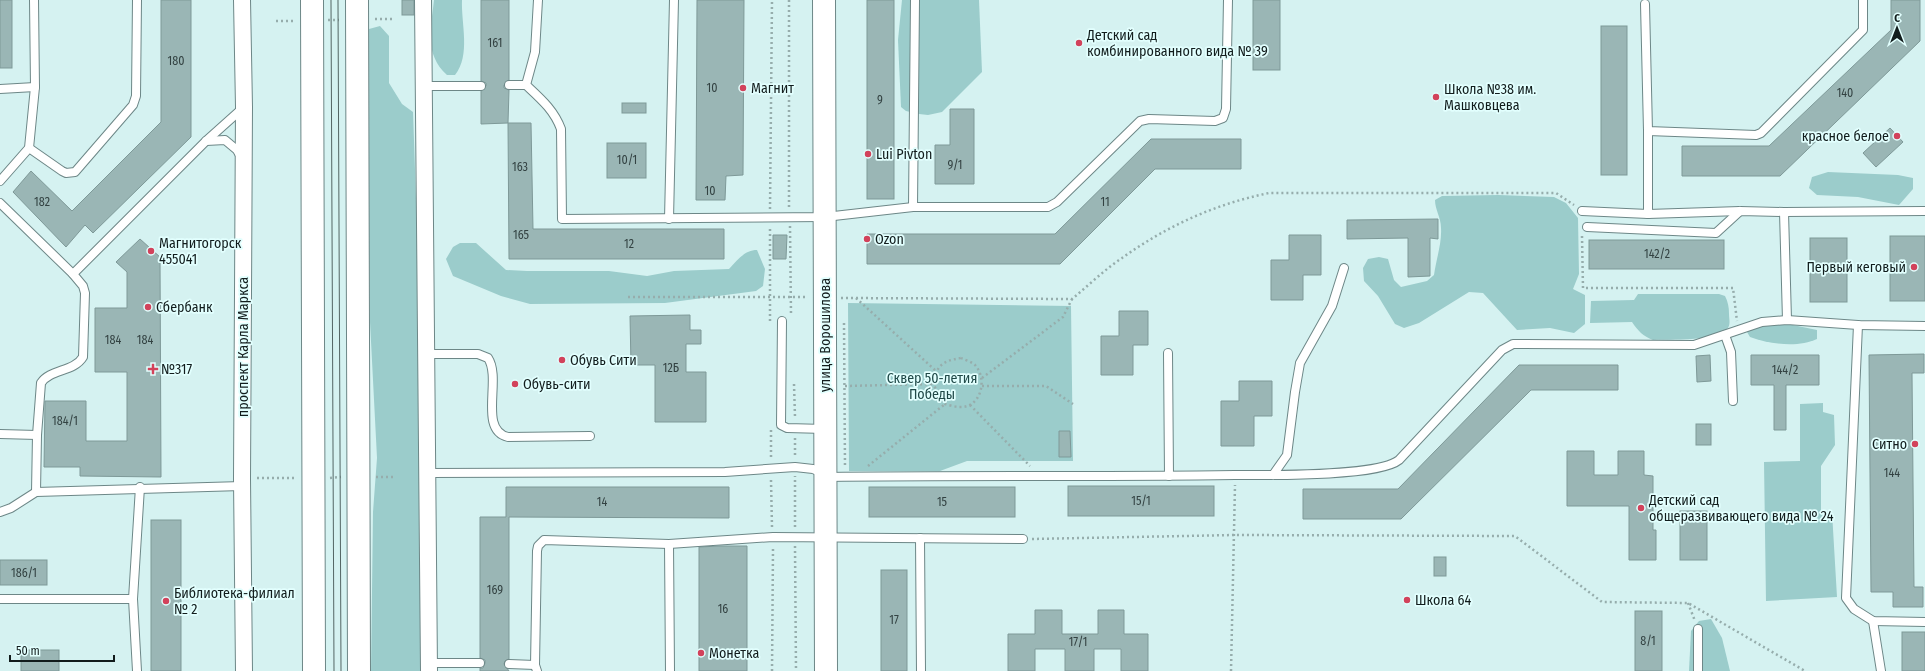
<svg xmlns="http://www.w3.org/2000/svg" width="1925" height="671" viewBox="0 0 1925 671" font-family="'Fira Sans Condensed',sans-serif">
  <rect width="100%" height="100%" fill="#d5f2f1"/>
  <!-- green -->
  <g fill="#9bcccb">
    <path d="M434,0H462C461,24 471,55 455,75H447C424,54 431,28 434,0Z"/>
    <polygon points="902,0 979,0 982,72 942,112 928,115 919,114 906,111 901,107 898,40"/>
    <polygon points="380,26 389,36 389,83 402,104 413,112 421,342 424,671 371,671 373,512 377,458 370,322 368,174 369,29"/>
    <polygon points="1828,172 1898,175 1913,178 1913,189 1899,205 1858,197 1817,195 1809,188 1812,177"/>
    <path d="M1498,195L1554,197L1566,203L1578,218L1579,274L1573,289L1585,295V324L1574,333L1550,328L1517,330L1483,293L1469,292L1419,323L1404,328L1395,324L1378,296L1364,281L1363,268L1368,259L1379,257L1388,259L1394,280L1401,287L1427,281L1434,275C1436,260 1442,243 1441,228C1441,217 1435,210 1435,200L1442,196Z"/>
    <path d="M460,243H476L506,270L527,271H609L647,276L674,271L729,269C737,261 744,250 757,250L765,269L763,286L756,291L665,303L530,304L501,296L453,276L446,259L453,247Z"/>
    <path d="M1638,294H1719L1725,296C1728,302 1729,307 1729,314C1729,319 1731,325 1727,329C1714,342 1671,339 1653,340C1643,336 1638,331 1632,322L1590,323L1591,301L1634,300Z"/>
    <polygon points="848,303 1071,306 1073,461 967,461 940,471 849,471"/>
    <path d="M1788,324L1817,330V339C1798,348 1769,344 1750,337L1747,332L1748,329L1756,325Z"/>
    <polygon points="1823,403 1823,412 1834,415 1835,445 1821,466 1821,512 1832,512 1837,597 1766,601 1764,462 1800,461 1800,404"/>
    <polygon points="1711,619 1722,638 1730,671 1689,671 1691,631 1699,621"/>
  </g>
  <!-- building -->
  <g fill="#9ab6b5" stroke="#7e9998">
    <rect x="0" y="0" width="12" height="68"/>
    <polygon points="161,0 191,0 191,137 93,233 85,225 66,247 13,192 31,171 72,211 161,122"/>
    <rect x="402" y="0" width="12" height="15"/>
    <polygon points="481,0 509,0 509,80 504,85 504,88 509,90 508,123 481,124 481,91 486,86 486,83 481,81"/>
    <polygon points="697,0 744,0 743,175 726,176 725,200 696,200"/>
    <rect x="867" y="0" width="27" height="199"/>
    <rect x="1253" y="0" width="27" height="70"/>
    <polygon points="1891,0 1920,0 1920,41 1780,176 1682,176 1682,146 1769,146 1891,30"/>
    <rect x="1601" y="26" width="26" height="149"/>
    <rect x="622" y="103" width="24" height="10"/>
    <polygon points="950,109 974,109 974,184 935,184 935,145 950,145"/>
    <polygon points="508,123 531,123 533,229 724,229 724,259 509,259"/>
    <polygon points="1890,128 1903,142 1876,167 1863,153"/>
    <polygon points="1151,139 1241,139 1241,169 1155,169 1060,264 867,264 867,234 1055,234"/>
    <rect x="607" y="143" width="39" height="35"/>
    <polygon points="1438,219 1438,239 1430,238 1430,276 1408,277 1408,238 1347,239 1347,220"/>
    <polygon points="773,235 787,235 786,259 773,259"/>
    <polygon points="1289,235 1321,235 1321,275 1303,275 1303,300 1271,300 1271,260 1289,260"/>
    <rect x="1890" y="236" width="35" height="65"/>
    <rect x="1810" y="238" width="37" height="64"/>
    <polygon points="140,239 160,257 161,477 80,476 80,467 44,467 45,401 86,401 86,441 127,441 127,372 95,372 95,308 127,308 127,272 116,262"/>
    <rect x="1589" y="240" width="135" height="29"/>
    <polygon points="1119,311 1148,311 1148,345 1133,345 1133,375 1101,375 1101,336 1119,336"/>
    <polygon points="690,315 690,330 701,330 701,344 686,344 686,372 706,372 706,422 655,422 655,365 631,365 630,316"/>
    <polygon points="1924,354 1924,373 1912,373 1914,587 1923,587 1923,607 1893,607 1893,592 1871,592 1869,355"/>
    <polygon points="1710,355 1711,381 1697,382 1696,356"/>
    <polygon points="1751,355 1819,355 1819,385 1786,385 1786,430 1774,430 1774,385 1751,385"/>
    <polygon points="1519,365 1618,365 1618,390 1531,390 1401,519 1303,519 1303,489 1398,489"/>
    <polygon points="1239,381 1272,381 1272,416 1254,416 1254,446 1221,446 1221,401 1239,401"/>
    <rect x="1696" y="424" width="15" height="21"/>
    <polygon points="1059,431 1070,431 1071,457 1059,457"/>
    <polygon points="1567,451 1594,451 1594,475 1618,475 1618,451 1644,451 1644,475 1653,476 1653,530 1656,530 1656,560 1629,560 1629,506 1567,506"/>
    <rect x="1068" y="486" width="146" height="30"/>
    <polygon points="506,487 729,487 729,518 509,517 509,659 505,661 504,664 509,671 480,671 480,668 483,668 485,663 485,660 480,658 480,517 506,517"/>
    <rect x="869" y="487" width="146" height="30"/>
    <rect x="1680" y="511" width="27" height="49"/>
    <rect x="151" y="520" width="30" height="151"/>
    <polygon points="720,546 747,546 747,671 699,671 699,547"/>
    <rect x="1434" y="557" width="12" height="19"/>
    <rect x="0" y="560" width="47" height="25"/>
    <rect x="881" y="570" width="26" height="101"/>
    <polygon points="1035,610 1062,610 1062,634 1098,634 1098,610 1124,610 1124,634 1148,634 1148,671 1121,671 1121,649 1094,649 1094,671 1065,671 1065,649 1035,649 1035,671 1008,671 1008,634 1035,634"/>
    <rect x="1635" y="611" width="27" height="60"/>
    <rect x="1902" y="632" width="23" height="39"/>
    <rect x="21" y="650" width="38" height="21"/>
  </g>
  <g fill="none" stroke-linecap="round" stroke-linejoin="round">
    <defs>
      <g id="service">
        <path d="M538,0L535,52L526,85C541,99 554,110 561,129L562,219L825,217L913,207H1048L1057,202L1140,121L1149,119L1215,121L1223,118L1226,109L1228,0"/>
        <polyline points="1645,4 1648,131 1756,135 1761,133 1863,30 1863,0"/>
        <polyline points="509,85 526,85"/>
        <polyline points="423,86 481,86"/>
        <polyline points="0,89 35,87"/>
        <polyline points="1648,131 1648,214"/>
        <polyline points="206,141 225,140 237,150 241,157"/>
        <polyline points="29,148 62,171 66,173 75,172 133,105 136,96 137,0"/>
        <polyline points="0,181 29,148 35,87 34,0"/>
        <path d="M0,203L73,274L83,286L85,293L83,357C74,372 50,369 41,383L37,435L36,492L242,486"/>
        <polyline points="913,207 915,0"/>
        <polyline points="1582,211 1648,214 1740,211 1784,212 1925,211"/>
        <polyline points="1784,212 1787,320"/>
        <polyline points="669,219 674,0"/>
        <polyline points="1587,227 1716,233 1740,211"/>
        <polyline points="73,274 206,141 244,107"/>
        <polyline points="782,321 781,425 787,428 825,429"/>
        <polyline points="1858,325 1846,598 1854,609 1873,621 1925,622"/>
        <polyline points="1725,335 1731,352 1733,401"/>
        <polyline points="1168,353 1169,476"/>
        <path d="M426,354H478L488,358C502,379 478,430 508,437L590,436"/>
        <polyline points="0,434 37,435"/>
        <path d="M427,473L725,472L795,467L813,469L820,472L826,477C962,475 1098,477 1235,475C1266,475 1378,477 1399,460L1502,350L1513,344L1694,345L1762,322L1787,320L1858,325L1925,326"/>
        <polyline points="1273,475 1287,455 1295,392 1300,363 1332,306 1344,268"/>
        <polyline points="0,512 11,508 36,492"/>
        <polyline points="920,538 921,671"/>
        <polyline points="669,544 670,671"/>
        <polyline points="0,599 133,599"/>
        <polyline points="1873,621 1881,671"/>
        <polyline points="1698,629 1698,671"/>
        <polyline points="429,663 480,663"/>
        <polyline points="509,664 535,665"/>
        <polyline points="137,671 133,599 140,487"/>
        <polyline points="537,671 535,665 537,551 538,546 544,540 669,544 773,537 1023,539"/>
      </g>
      <g id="minor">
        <polyline points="242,0 244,107 242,479 244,671"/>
        <polyline points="423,0 429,671"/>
      </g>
      <g id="secondary">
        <polyline points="312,0 314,671"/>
        <polyline points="357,0 359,671"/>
        <polyline points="824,0 826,671"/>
      </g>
    </defs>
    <!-- service casing -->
    <use href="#service" stroke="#6d8787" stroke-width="10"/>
    <!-- minor casing -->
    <use href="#minor" stroke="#6d8787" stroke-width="18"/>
    <!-- secondary casing -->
    <use href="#secondary" stroke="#6d8787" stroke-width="24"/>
    <!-- path -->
    <g stroke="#96adac" stroke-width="2.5" stroke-dasharray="2 3" stroke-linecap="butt">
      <polyline points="789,0 789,207"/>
      <polyline points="375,19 394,19"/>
      <polyline points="328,20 339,20"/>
      <polyline points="276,21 295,21"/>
      <polyline points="770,209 772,0"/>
      <polyline points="790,226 791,315"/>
      <polyline points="1582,236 1583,288 1733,288 1737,321"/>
      <polyline points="628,297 808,297"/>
      <path d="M841,298L1072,299C1088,286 1104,270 1122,258C1167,226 1215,204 1269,193H1556L1574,205"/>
      <polyline points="856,298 936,371"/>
      <polyline points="770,321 770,228"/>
      <polyline points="844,323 845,468"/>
      <path d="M961,358C965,360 972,362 975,365C988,379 981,408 960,407C955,407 949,405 945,404L933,384C937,365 942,361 961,358Z"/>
      <polyline points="982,378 1063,317 1072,299"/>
      <polyline points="794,384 795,417"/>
      <polyline points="845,386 933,384"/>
      <polyline points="982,386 1046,386 1073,404"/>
      <polyline points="970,405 1030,466"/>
      <polyline points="771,430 771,459"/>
      <polyline points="795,438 795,457"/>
      <polyline points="868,466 945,404"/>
      <polyline points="376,477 395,477"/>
      <polyline points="257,478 296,478"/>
      <polyline points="330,478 341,477"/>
      <polyline points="771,480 772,527"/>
      <polyline points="795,527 795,476"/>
      <polyline points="1032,539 1234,535 1515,536 1602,602 1688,603 1805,671"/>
      <polyline points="795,546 796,671"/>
      <polyline points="1688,603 1695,621"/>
      <polyline points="772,671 773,548"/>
      <polyline points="1231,671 1235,485"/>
    </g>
    <!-- service -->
    <use href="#service" stroke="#fff" stroke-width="8"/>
    <!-- minor -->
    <use href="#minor" stroke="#fff" stroke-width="16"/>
    <!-- secondary -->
    <use href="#secondary" stroke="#fff" stroke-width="22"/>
    <!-- tram -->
    <g stroke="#536564" stroke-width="1">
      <polyline points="331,0 334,671"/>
      <polyline points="338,0 341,671"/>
    </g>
  </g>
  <!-- markers -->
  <g fill="#d2425b" stroke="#e2fffe" stroke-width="1.5">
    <circle cx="1079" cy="43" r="4"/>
    <circle cx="743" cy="88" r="4"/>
    <circle cx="1436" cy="97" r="4"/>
    <circle cx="1897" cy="136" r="4"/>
    <circle cx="868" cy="154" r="4"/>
    <circle cx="867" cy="239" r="4"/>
    <circle cx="151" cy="251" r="4"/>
    <circle cx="1914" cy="267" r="4"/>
    <circle cx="148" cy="307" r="4"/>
    <circle cx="562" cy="360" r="4"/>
    <path d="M151 363h4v4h4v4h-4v4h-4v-4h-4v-4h4z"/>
    <circle cx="515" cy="384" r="4"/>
    <circle cx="1915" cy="444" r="4"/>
    <circle cx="1641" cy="508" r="4"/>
    <circle cx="1407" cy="600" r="4"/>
    <circle cx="166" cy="601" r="4"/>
    <circle cx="701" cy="653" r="4"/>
  </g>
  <g text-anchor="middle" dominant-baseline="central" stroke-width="3.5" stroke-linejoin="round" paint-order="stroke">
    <!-- number labels -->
    <g font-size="12" fill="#334242">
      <text x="495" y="43">161</text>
      <text x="176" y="61">180</text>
      <text x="712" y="88">10</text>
      <text x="1845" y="93">140</text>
      <text x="880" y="100">9</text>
      <text x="627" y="160">10/1</text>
      <text x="955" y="165">9/1</text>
      <text x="520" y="167">163</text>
      <text x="710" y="191">10</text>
      <text x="42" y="202">182</text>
      <text x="1105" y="202">11</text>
      <text x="521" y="235">165</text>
      <text x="629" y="244">12</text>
      <text x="1657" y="254">142/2</text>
      <text x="113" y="340">184</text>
      <text x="145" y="340">184</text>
      <text x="671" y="368">12Б</text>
      <text x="1785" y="370">144/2</text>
      <text x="65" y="421">184/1</text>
      <text x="1892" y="473">144</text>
      <text x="1141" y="501">15/1</text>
      <text x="602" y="502">14</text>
      <text x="942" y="502">15</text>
      <text x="24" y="573">186/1</text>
      <text x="495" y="590">169</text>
      <text x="723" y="609">16</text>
      <text x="894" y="620">17</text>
      <text x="1648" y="641">8/1</text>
      <text x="1078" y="642">17/1</text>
    </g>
    <!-- poi labels -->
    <g font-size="14" fill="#111c1c" stroke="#e2fffe" text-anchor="start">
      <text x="1087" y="35">Детский сад<tspan x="1087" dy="16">комбинированного вида № 39</tspan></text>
      <text x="751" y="88">Магнит</text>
      <text x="1444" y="89">Школа №38 им.<tspan x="1444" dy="16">Машковцева</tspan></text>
      <text x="1889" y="136" text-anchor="end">красное белое</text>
      <text x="876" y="154">Lui Pivton</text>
      <text x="875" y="239">Ozon</text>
      <text x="159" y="243">Магнитогорск<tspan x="159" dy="16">455041</tspan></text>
      <text x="1906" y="267" text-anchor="end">Первый кеговый</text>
      <text x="156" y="307">Сбербанк</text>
      <text x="570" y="360">Обувь Сити</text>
      <text x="161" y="369">№317</text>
      <text x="523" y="384">Обувь-сити</text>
      <text x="1907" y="444" text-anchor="end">Ситно</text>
      <text x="1649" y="500">Детский сад<tspan x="1649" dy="16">общеразвивающего вида № 24</tspan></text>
      <text x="174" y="593">Библиотека-филиал<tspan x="174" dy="16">№ 2</tspan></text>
      <text x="1415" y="600">Школа 64</text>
      <text x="709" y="653">Монетка</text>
    </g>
    <!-- street labels -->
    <g font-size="14" fill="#111c1c" stroke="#e2fffe">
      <text transform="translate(825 335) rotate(-90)">улица Ворошилова</text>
      <text transform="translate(243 347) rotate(-90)">проспект Карла Маркса</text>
    </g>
    <!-- park labels -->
    <g font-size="14" fill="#1f4847" stroke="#e2fffe">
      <text x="932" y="378">Сквер 50-летия<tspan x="932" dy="16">Победы</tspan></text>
    </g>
  </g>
  <!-- north arrow -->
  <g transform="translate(1897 28)" stroke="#e2fffe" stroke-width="3" paint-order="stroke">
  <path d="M0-3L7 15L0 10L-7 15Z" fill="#111c1c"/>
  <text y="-6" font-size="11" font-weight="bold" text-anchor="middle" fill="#111c1c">С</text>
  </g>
  <!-- scale -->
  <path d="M10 655v6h104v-6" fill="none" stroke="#111c1c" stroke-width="2"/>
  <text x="16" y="655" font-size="12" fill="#111c1c" stroke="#e2fffe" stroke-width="3" paint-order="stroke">50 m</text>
</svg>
